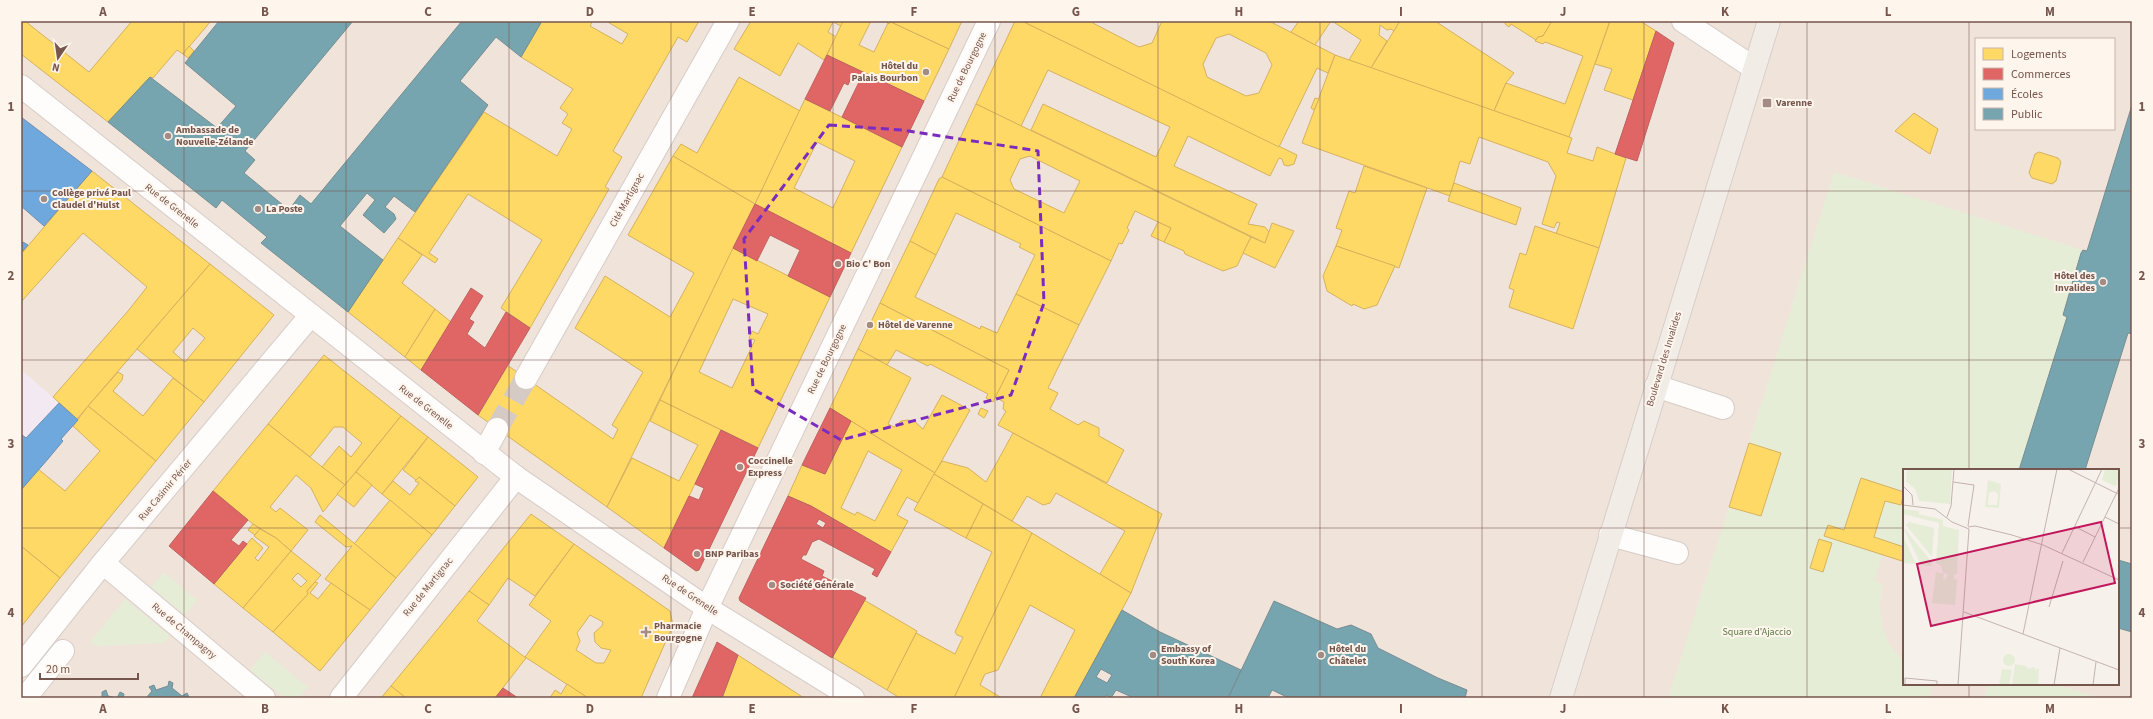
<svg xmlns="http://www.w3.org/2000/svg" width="2153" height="719" viewBox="0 0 2153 719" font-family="'Source Sans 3',sans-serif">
  <rect width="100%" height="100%" fill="#f7f1ec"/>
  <!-- residential -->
  <path fill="#f0e3d9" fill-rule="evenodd" d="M21,21H2132V698H21ZM1976,39H2114V129H1976ZM1904,470H2118V684H1904Z"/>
  <!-- education -->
  <polygon fill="#f2e9f3" points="21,369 78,420 61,439 63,441 48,459 21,490"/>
  <!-- green -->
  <g fill="#e6edd7">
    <path d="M1834,172L2083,250L2064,311L2063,315L2067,317L2019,470H1904V547L1874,537L1885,501L1901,505L1904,492L1861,478L1844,530L1828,525L1824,536L1882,554L1875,581L1883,584C1877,611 1880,642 1904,660V684H1933L1929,698H1668L1729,507L1762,516L1781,453L1749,443Z"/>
    <polygon points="164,572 197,600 185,615 151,587"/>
    <polygon points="125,599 170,636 164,643 96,646 90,642"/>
    <polygon points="265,652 308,687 299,698 285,698 250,670"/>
    <polygon points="1988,684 2055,684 2100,698 1984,698"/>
  </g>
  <!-- homes -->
  <g fill="#ffd966" stroke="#d6b15e" fill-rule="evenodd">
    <polygon points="21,21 25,21 89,72 132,21 211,21 183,54 177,50 153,78 150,77 108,122 21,54"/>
    <polygon points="542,21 593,21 590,26 622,44 628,34 606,21 699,21 687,42 678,37 613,151 622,157 605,187 609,189 530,328 501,308 542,240 468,194 429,253 438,259 435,263 398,238 484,112 557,156 572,129 562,123 568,114 560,108 573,89 521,57"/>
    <polygon points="751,21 843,21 841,26 833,22 828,32 836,37 824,60 798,43 780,76 734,49"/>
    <polygon points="843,21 871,21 859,45 874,52 888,23 891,22 949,49 924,101 827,55"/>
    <polygon points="885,21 962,21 949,49 891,22 889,24"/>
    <polygon points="1015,21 1022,21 1297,155 1294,164 1288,166 1284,165 1282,159 1279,158 1270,176 1188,136 1174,166 1257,204 1248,224 1265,227 1269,232 1265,243 1031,130 1043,104 1156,157 1170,127 1048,70 1021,126 976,104"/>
    <path d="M1022,21H1089L1139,47L1152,43L1162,21H1269L1335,55L1328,73L1317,68L1279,147ZM1229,34L1266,53L1272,65L1259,93L1246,96L1207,77L1203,64L1216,38Z"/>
    <polygon points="1299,21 1331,21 1315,45 1291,32"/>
    <polygon points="1332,21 1400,21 1394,31 1391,29 1387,30 1380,25 1379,35 1387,41 1371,68 1349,60 1361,40"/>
    <polygon points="1400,21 1435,21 1514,73 1506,83 1494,111 1371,68"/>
    <polygon points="1506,21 1552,21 1543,36 1538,37 1536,40 1511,24 1509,27 1505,24"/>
    <polygon points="1552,21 1610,21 1569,137 1494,111 1506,83 1565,104 1583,56 1545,42 1543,44 1535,41 1538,37 1543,36"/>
    <polygon points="1610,21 1640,21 1656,31 1633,100 1604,90 1612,69 1595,64"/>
    <polygon points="189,46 194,51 188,58 183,54"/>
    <polygon points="1335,55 1572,138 1567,153 1593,161 1597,147 1626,158 1599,248 1556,234 1560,223 1557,222 1554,228 1542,224 1556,176 1548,162 1479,137 1470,164 1460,161 1450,196 1302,143"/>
    <polygon points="739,77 800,111 755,204 673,156 681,144 697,153"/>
    <polygon points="1315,98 1319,99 1314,110 1311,108"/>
    <path d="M805,99L902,147L851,253L755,204ZM817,142L855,161L833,208L794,188Z"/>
    <path d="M976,104L1251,237L1237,266L1223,271L1185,254L1184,251L1164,242L1171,228L1135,211L1127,228L1129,230L1122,244L1119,243L1111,261L942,177ZM1030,156L1080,181L1064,213L1014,189L1010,180L1020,159Z"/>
    <polygon points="1914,113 1938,129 1930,154 1895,131"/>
    <polygon points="2039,152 2058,158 2061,162 2056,181 2052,184 2032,178 2029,173 2035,154"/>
    <polygon points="673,156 755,204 607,507 478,415 507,365 613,439 618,429 612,425 643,372 575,328 605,276 670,317 694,273 628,235"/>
    <polygon points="1364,166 1427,188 1399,268 1336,246 1342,230 1336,228 1349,191 1355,193"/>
    <polygon points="92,171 210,264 77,419 53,397 128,311 147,287 83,233 21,302 21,254"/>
    <polygon points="942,177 1111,261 1079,325 1016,294 1035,255 1019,247 1021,244 956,213 936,255 910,241 939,179"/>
    <polygon points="1454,183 1521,208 1516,225 1448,201"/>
    <polygon points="1158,222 1171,228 1164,242 1151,236"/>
    <polygon points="1272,223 1294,231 1275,268 1243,253 1251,237 1265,243"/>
    <polygon points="1535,226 1599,248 1573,329 1509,307 1514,290 1509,288 1520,253 1526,255"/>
    <polygon points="398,238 422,255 402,283 435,309 405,357 348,312"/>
    <polygon points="910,241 936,255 915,297 980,329 981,326 997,333 1016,294 1079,325 1048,388 1058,393 1050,409 1078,425 1084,421 1099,428 1099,436 1124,450 1107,483 998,425 1006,411 1003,409 1004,402 995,397 1009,370 880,303"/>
    <polygon points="1336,246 1395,266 1377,305 1364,309 1353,304 1352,306 1327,291 1323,276"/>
    <path d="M733,248L830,297L758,448L660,400ZM733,299L768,314L758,334L752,331L749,338L755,340L732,388L699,372Z"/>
    <path d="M210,264L274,315L204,402L137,349ZM193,328L205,338L185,362L173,352Z"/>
    <polygon points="880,303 1009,370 993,402 986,398 988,394 930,364 928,366 896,350 887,365 858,349"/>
    <polygon points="435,309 451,322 421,370 405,357"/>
    <polygon points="858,349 911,378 888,424 894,427 901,421 908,420 915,422 923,429 942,395 970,410 935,473 830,408"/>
    <polygon points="324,355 401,416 345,485 322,467 339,446 351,457 362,443 343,427 334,427 310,457 268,424"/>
    <polygon points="118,372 123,375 122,380 113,391 143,416 173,378 204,402 156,461 88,406"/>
    <polygon points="660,400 721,430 664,548 607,507 632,458 679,481 698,445 650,421"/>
    <polygon points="88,406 156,461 60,578 21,546 21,490 38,469 65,491 100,451 73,426"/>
    <polygon points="981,408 988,411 984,418 978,414"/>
    <polygon points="401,416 428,437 382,494 356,472"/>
    <path d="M851,421L935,473L918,503L907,497L897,515L908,521L891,552L811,506L788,496L802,465L825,474ZM868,451L902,470L875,521L857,512L855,515L841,508Z"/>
    <polygon points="268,424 345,485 323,512 311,488 296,475 270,507 276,512 280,508 308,530 291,551 276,538 253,524 213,491"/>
    <polygon points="1013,433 1162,514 1131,593 1100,574 1125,531 1056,493 1050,503 1043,505 1027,496 1012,521 934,474 942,461 968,468 986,482"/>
    <polygon points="428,437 478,477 455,506 419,477 416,480 403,470"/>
    <polygon points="1749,443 1781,453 1761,516 1729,507"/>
    <polygon points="356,472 372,485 354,507 337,494"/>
    <polygon points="934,474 983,504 966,538 914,510"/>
    <polygon points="419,477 455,506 432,535 382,494 393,481 410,495 419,483 415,481"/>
    <polygon points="1861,478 1904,492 1901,505 1885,501 1874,537 1904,547 1902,561 1824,536 1828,525 1844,530"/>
    <polygon points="390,500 432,535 396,578 354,544"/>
    <polygon points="983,504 1032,533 954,698 900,698 887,690 916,633 955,654 963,637 957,635 955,632 992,552 966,538"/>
    <polygon points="531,514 574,544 535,596 508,578 489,605 469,591"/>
    <polygon points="320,515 396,578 370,610 325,579 352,546 346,547 315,522"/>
    <polygon points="253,524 260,529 255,535 248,530"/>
    <polygon points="260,529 276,538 291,551 243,608 214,584 252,538 263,548 255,558 258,561 269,547 254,536"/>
    <polygon points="1032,533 1131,593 1074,698 1041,698 1041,696 1075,630 1030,605 998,670 985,674 980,685 1002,698 954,698"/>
    <polygon points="1819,539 1832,543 1823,572 1810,568"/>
    <path d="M574,544L670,611L673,625L641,698H588L525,657L551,621L529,605ZM590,615L603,622L602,626L594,633L595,642L601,648L611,650L604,663H596L576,650L580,641L577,633Z"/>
    <polygon points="21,546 60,578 21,627"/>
    <path d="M291,551L321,575L307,591L308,594L273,632L243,608ZM298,573L307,581L301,587L292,579Z"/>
    <polygon points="315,582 318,583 310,593 318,599 331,583 370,610 320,671 273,632 308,594 307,591"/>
    <polygon points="469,591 489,605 477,621 526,658 495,698 406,698 391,686"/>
    <polygon points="864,600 917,631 887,690 832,657"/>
    <polygon points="738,655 804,698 722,698"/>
    <polygon points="567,684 588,698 550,698 555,690 561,694"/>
    <polygon points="391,686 406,698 381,698"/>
  </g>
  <!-- shops -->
  <g fill="#e06666" stroke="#c0615e" fill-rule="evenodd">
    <polygon points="1656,31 1674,43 1637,161 1615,154"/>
    <polygon points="827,55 924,101 902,147 842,117 859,82 851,78 848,85 844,83 830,111 805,99"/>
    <polygon points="755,204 851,253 830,297 788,276 800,250 770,235 757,261 733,248"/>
    <polygon points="471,288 483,296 469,319 474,322 467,334 485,348 506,312 530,328 478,415 421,370"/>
    <polygon points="830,408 851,421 825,474 802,465"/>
    <polygon points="721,430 758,448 699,570 696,571 664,548 689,496 699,500 704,488 695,484"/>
    <polygon points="213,491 248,520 231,540 239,546 243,541 247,544 214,584 169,546"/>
    <path d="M788,496L811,506L891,552L877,577L872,574L875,569L819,539L812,542L806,555H803L801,559L824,571L822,576L866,598L832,658L740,601L739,598ZM819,519L826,523L823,528L816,524Z"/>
    <polygon points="717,642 738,655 722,698 692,698"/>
    <polygon points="503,688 518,698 495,698"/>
  </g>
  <!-- schools -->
  <g fill="#6fa8dc" stroke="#718fb1">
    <polygon points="21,117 92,171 44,226 21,206"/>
    <polygon points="23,242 28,245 23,251 21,250 21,245"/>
    <polygon points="59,403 78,420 61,439 63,441 48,459 21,490 21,434 26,438"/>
  </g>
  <!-- public -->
  <g fill="#76a5af" stroke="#768d91" fill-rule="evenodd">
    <polygon points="219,21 353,21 245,151 255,160 244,173 289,210 300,195 311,204 462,21 542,21 521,57 496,37 460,81 488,105 415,212 394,196 385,207 394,214 396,219 384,233 363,215 375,200 367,193 340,226 383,260 348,312 261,243 267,237 222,200 216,208 108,122 150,77 217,128 236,106 185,63"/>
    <polygon points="2132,105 2132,334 2128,333 2085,470 2019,470 2067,317 2063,315 2081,253 2083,250 2087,251"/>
    <polygon points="2118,560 2132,564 2132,632 2118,628"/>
    <polygon points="1274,601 1337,629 1351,625 1371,634 1378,648 1438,678 1467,690 1465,698 1289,698 1272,690 1268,698 1228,698"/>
    <path d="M1122,610L1160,632L1241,670L1228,698H1134L1116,690L1111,698L1106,695L1105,698H1074ZM1101,669L1112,675L1107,683L1096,677Z"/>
    <polygon points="169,681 173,683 172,688 182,696 187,693 189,697 146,698 152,691 149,687 154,685 156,690 168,686"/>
    <polygon points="106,690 108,696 117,698 120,692 124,694 123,698 102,698 102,692"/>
  </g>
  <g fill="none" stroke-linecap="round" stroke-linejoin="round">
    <!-- minor-tunnel -->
    <polyline stroke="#d6cac4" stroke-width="22" stroke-dasharray="22 11" stroke-linecap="butt" points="497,429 526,378"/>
    <defs>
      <g id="minor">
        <polyline points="1683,21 1754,68"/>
        <polyline points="21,86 516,477 707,608 853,698"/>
        <polyline points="526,378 728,21"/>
        <polyline points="1656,386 1723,408"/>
        <polyline points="484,453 497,429"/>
        <polyline points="1610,535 1677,553"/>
        <polyline points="103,563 264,698"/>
        <polyline points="21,666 103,563 311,315"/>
        <polyline points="25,698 63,651"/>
        <polyline points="341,698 516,477"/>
        <polyline points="668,698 707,608 989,21"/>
      </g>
      <polyline id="major" points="1561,698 1769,21"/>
    </defs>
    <!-- minor casing -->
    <use href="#minor" stroke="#d6cdc8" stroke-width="24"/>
    <!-- major casing -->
    <use href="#major" stroke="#d8ceca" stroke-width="24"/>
    <!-- minor -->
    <use href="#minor" stroke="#fefdfc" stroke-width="22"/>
    <!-- major -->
    <use href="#major" stroke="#f2ece6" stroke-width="22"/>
  </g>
  <!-- marked area -->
  <path fill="none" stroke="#7b2cbf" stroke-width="3" stroke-dasharray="8 5" stroke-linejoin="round" d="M829,125L902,130L1038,151L1044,303L1011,395L841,440L753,389L744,239Z"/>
  <!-- grid -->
  <path fill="none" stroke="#75554c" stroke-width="1" stroke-opacity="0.55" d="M184,21V698M346,21V698M509,21V698M671,21V698M833,21V698M995,21V698M1158,21V698M1320,21V698M1482,21V698M1644,21V698M1807,21V698M1969,21V470M21,191H2132M21,360H2132M21,528H1904M2118,528H2132M1969,684V698"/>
  <!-- markers -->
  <g fill="#a28c84" stroke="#fef5ed" stroke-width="1.5">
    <circle cx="926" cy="72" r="4"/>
    <rect x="1762" y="98" width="10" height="10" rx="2"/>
    <circle cx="168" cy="136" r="4"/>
    <circle cx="44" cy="199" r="4"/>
    <circle cx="258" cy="209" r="4"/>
    <circle cx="838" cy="264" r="4"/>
    <circle cx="2103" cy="282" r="4"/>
    <circle cx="870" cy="325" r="4"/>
    <circle cx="740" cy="467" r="4"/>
    <circle cx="697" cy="554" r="4"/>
    <circle cx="772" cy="585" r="4"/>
    <path d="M644 626h4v4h4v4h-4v4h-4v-4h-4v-4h4z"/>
    <circle cx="1153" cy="655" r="4"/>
    <circle cx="1321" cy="655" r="4"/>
  </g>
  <g text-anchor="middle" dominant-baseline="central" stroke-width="4" stroke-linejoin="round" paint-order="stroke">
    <!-- poi labels -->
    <g font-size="10" font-weight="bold" fill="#75554c" stroke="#fef5ed" text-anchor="start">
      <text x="918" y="66" text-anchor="end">Hôtel du<tspan x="918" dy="12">Palais Bourbon</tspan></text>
      <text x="1776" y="103">Varenne</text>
      <text x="176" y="130">Ambassade de<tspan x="176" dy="12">Nouvelle-Zélande</tspan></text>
      <text x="52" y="193">Collège privé Paul<tspan x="52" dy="12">Claudel d'Hulst</tspan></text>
      <text x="266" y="209">La Poste</text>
      <text x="846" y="264">Bio C' Bon</text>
      <text x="2095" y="276" text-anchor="end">Hôtel des<tspan x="2095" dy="12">Invalides</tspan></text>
      <text x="878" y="325">Hôtel de Varenne</text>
      <text x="748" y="461">Coccinelle<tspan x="748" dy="12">Express</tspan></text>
      <text x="705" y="554">BNP Paribas</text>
      <text x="780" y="585">Société Générale</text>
      <text x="654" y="626">Pharmacie<tspan x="654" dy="12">Bourgogne</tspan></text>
      <text x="1161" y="649">Embassy of<tspan x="1161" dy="12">South Korea</tspan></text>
      <text x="1329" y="649">Hôtel du<tspan x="1329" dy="12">Châtelet</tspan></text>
    </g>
    <!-- street labels -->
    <g font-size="10" fill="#75554c" stroke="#fef5ed">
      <text transform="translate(967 67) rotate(-64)">Rue de Bourgogne</text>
      <text transform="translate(627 200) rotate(-61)">Cité Martignac</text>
      <text transform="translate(172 206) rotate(38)">Rue de Grenelle</text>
      <text transform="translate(827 359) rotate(-64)">Rue de Bourgogne</text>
      <text transform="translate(1664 359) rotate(-73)">Boulevard des Invalides</text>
      <text transform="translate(426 407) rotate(38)">Rue de Grenelle</text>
      <text transform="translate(165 490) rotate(-50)">Rue Casimir Périer</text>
      <text transform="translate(428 587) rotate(-51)">Rue de Martignac</text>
      <text transform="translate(690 595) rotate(34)">Rue de Grenelle</text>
      <text transform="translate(184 631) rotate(40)">Rue de Champagny</text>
    </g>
    <!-- park labels -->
    <g font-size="10" fill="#5b7a44" stroke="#fef5ed">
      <text x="1757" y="632">Square d'Ajaccio</text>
    </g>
  </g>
  <!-- overview -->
  <g transform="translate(1903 469)">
    <rect width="216" height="216" fill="#f7f1ec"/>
    <path d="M4,0H49L47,35L16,32L12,20L3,12ZM202,0H216L214,16L211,17L199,11ZM85,11L98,15L96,39L82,38ZM91,22L95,25L94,36H85L86,24ZM0,40L16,42V45L40,51V57L56,61L54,105H51V110L54,111L52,136L29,134L33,103L41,105L40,110H43L45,105L40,104L38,97L33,94L36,54L0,45ZM6,53L31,59L29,88L3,56ZM0,58L29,93L28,97L18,96ZM0,67L13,95L0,94ZM100 191a6 6 0 1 1 12 0a6 6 0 1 1-12 0ZM112,195L123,197L125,200L132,198V201L136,199L135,216H109ZM99,200L109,201L106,216H96Z" fill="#e6edd7" fill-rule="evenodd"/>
    <path fill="none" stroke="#c3b3ac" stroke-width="1" d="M165,0L215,25M50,13L71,16L65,57M0,17L9,26L10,36M0,36L32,40L49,53L66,60L55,216M44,48L48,37L51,0M202,48L216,55M171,57L192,68M65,58L72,57L109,66L140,76L216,111M159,84L199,0M180,93L216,19M146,138L160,92M61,143L216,201M120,165L154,0M2,216V209L34,212V216M151,216L157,179M190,216L193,193"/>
    <path fill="#c2185b" fill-opacity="0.15" stroke="#c2185b" stroke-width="2" d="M198,53L212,114L28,157L14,95Z"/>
    <rect width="216" height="216" fill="none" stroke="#75554c" stroke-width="2"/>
  </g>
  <!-- border -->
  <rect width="2153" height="719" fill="none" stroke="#fef5ed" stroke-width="44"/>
  <!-- legend -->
  <rect x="1975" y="38" width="140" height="92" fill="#fef5ed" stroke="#c7b5ad"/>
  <rect x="1983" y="48" width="20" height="12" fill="#ffd966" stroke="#c7b5ad"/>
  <text x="2011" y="58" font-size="12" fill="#75554c">Logements</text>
  <rect x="1983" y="68" width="20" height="12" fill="#e06666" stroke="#c7b5ad"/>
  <text x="2011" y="78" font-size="12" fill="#75554c">Commerces</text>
  <rect x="1983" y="88" width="20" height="12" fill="#6fa8dc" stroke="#c7b5ad"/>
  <text x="2011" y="98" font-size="12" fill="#75554c">Écoles</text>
  <rect x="1983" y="108" width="20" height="12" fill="#76a5af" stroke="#c7b5ad"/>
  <text x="2011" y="118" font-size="12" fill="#75554c">Public</text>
  <!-- north arrow -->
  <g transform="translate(58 58) rotate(193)" stroke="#fef5ed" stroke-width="3" paint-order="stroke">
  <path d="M0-3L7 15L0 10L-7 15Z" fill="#75554c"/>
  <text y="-6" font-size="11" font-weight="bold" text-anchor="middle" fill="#75554c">N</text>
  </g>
  <!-- scale -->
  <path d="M40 673v6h98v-6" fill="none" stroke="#75554c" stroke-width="2"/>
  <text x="46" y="673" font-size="12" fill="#75554c" stroke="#fef5ed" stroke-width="3" paint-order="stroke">20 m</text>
  <rect x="22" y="22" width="2109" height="675" fill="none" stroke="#75554c" stroke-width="1.5"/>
  <g font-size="13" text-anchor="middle" font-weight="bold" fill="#75554c">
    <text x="103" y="16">A</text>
    <text x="265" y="16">B</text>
    <text x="428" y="16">C</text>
    <text x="590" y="16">D</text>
    <text x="752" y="16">E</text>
    <text x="914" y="16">F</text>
    <text x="1076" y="16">G</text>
    <text x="1239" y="16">H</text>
    <text x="1401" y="16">I</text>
    <text x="1563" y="16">J</text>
    <text x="1725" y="16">K</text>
    <text x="1888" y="16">L</text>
    <text x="2050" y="16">M</text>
    <text x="11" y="111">1</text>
    <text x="2142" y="111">1</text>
    <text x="11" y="280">2</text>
    <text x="2142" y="280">2</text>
    <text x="11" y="448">3</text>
    <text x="2142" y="448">3</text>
    <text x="11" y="617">4</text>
    <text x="2142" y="617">4</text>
    <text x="103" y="713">A</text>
    <text x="265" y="713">B</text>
    <text x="428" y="713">C</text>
    <text x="590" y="713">D</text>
    <text x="752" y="713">E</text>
    <text x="914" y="713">F</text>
    <text x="1076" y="713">G</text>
    <text x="1239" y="713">H</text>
    <text x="1401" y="713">I</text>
    <text x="1563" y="713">J</text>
    <text x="1725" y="713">K</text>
    <text x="1888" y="713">L</text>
    <text x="2050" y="713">M</text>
  </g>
</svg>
